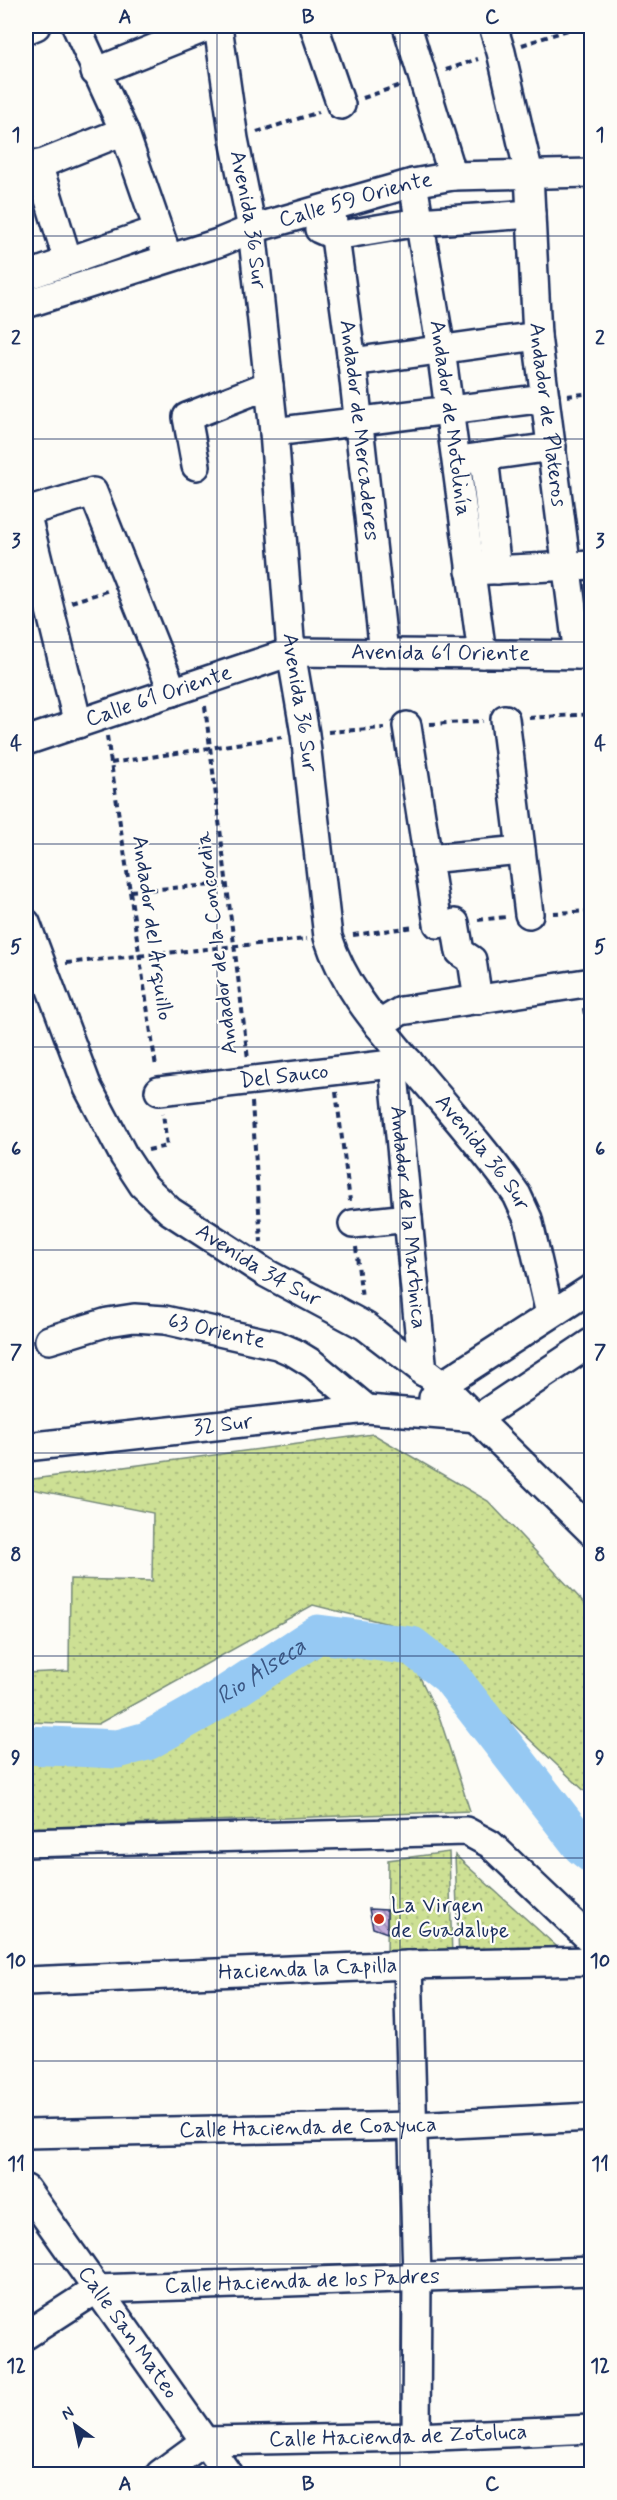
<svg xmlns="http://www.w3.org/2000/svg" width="617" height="2500" viewBox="0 0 617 2500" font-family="Mynerve,sans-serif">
  <defs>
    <pattern id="green-dots" width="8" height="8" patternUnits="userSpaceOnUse" patternTransform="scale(1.5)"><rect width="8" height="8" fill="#cde094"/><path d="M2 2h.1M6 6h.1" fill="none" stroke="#afc082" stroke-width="1.8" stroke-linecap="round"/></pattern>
    <pattern id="building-back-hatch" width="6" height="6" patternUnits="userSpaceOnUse" patternTransform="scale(1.5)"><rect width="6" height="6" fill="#c3addb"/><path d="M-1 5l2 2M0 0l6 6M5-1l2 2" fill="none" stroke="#9e8db5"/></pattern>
  </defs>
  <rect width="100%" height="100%" fill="#fdfcf7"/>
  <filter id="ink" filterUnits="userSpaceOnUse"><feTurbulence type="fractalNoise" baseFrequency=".0167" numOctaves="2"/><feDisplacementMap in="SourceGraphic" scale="12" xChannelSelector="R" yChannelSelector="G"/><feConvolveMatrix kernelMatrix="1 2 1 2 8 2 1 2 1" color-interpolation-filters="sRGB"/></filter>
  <g filter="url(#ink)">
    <!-- green -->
    <g fill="url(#green-dots)" stroke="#748879" stroke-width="1.5">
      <polygon points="373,1434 488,1501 591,1610 591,1797 413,1630 313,1605 98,1724 26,1722 26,1673 69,1671 70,1579 152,1581 153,1513 26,1488 26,1480"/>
      <polygon points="331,1647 412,1661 440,1719 470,1811 26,1828 26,1760 124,1759"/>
      <polygon points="449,1852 452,1958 387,1960 388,1860"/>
      <polygon points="455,1855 564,1953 459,1960"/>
    </g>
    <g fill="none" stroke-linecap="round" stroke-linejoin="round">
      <!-- river -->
      <path stroke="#96c9f3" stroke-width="39" id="s1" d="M26,1745L118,1749L147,1741L207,1707L318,1634L412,1646L450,1676L582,1846L592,1854"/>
    </g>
    <!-- building -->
    <polygon fill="url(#building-back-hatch)" stroke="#1b2f5e" stroke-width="1.5" points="369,1909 387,1910 387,1933 373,1928"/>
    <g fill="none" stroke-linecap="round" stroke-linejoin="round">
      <defs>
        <g id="minor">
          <polyline points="76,26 124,131 168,258"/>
          <path id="s2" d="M218,26L234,139L252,229L274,432L291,652L305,734L328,937C343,985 376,1023 407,1060C444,1104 484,1148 517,1195L528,1219L550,1314"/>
          <polyline points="314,26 341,105"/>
          <polyline points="407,26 453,176"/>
          <path id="s3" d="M493,26L501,52L529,174L537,336L578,655"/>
          <polyline points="26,30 36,26"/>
          <polyline points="95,72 210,26"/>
          <polyline points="38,164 68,261"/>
          <polyline points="26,170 124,131"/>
          <path id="s4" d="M413,183L441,350L482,654"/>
          <path id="s5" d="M331,208L352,362L384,653"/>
          <polyline points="319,229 335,236 419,222 531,214"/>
          <polyline points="26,276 158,230"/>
          <path id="s6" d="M26,304L218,243L252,229L413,183L453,176L592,173"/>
          <polyline points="352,362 537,336"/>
          <polyline points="274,432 545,398"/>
          <polyline points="484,457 497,570"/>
          <polyline points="466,459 552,447"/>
          <polyline points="196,466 187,417 269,385"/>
          <polyline points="26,512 93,492 173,692"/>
          <polyline points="26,512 78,724"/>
          <polyline points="470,571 592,565"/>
          <polyline points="505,719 529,914"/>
          <polyline points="407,726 438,924"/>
          <path id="s7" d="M26,741L291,652L592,655"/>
          <polyline points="427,859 521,850"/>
          <path id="s8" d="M26,923L88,1088L124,1156L143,1185L170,1211L264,1272L365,1326L442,1385L592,1532"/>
          <polyline points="455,923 460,952 472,960 478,1000"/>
          <polyline points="378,1025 401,1011 592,982"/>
          <path id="s9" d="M393,1064L423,1372"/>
          <path id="s10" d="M159,1091L409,1062"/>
          <polyline points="353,1224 408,1218"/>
          <path id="s11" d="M49,1340L108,1322L134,1318L165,1320L277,1345L295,1353L313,1364L367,1409"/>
          <polyline points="433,1398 442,1385 592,1288"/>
          <polyline points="478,1418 592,1342"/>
          <path id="s12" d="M26,1447L367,1409L478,1418"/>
          <polyline points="26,1843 466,1831 490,1844 592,1941"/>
          <polyline points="408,1965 417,2277 416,2437"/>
          <path id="s13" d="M26,1981L408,1965L592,1961"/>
          <path id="s14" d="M26,2134L413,2126L592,2117"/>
          <path id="s15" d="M26,2189L228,2474"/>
          <path id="s16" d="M26,2335L97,2289L592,2271"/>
          <path id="s17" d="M160,2474L205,2441L416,2437L592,2429"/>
        </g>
      </defs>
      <!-- minor casing -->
      <use href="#minor" stroke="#1b2f5e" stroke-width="32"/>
      <!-- path -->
      <g stroke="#1b2f5e" stroke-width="4" stroke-dasharray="6 4.5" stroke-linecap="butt">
        <polyline points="522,45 580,26"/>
        <polyline points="446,70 478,59"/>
        <polyline points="363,98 401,85"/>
        <polyline points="257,132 319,112"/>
        <polyline points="567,396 592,393"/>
        <polyline points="71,602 107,591"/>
        <polyline points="205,706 248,1059"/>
        <polyline points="529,718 592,714"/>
        <polyline points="430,724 483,721"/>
        <polyline points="328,732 384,728"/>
        <polyline points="107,736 156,1067"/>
        <polyline points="111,763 282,737"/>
        <polyline points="130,891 226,884"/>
        <polyline points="553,913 592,911"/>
        <polyline points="478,920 506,917"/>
        <polyline points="353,935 414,927"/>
        <polyline points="66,963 307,939"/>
        <polyline points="584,1008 592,1059"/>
        <polyline points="336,1092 350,1201"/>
        <polyline points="252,1102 261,1242"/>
        <polyline points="148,1150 167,1146 163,1113"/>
        <polyline points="356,1247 362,1299"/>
      </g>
      <!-- minor -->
      <use href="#minor" stroke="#fdfcf7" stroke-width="27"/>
    </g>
  </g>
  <!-- grid -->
  <path fill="none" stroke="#1b2f5e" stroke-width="1.5" stroke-opacity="0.55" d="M217,26V2474M400,26V2474M26,236H592M26,439H592M26,642H592M26,844H592M26,1047H592M26,1250H592M26,1453H592M26,1656H592M26,1858H592M26,2061H592M26,2264H592"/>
  <!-- markers -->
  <circle fill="#c8321e" stroke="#fdfcf7" stroke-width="2" cx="379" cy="1919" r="6"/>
  <g text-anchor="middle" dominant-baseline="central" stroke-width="4.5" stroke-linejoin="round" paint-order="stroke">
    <!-- street labels -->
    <g font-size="22" fill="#1b2f5e" stroke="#fdfcf7">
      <text stroke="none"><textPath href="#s6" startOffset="346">Calle 59 Oriente</textPath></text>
      <text stroke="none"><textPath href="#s2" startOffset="196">Avenida 36 Sur</textPath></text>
      <text stroke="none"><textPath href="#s3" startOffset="394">Andador de Plateros</textPath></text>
      <text stroke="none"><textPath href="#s4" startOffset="238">Andador de Motolinía</textPath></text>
      <text stroke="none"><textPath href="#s5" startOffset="224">Andador de Mercaderes</textPath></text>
      <text stroke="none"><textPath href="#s7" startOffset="429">Avenida 61 Oriente</textPath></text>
      <text stroke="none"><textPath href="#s7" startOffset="140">Calle 61 Oriente</textPath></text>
      <text stroke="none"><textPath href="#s2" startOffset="682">Avenida 36 Sur</textPath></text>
      <text transform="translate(152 928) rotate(82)">Andador del Arquillo</text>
      <text transform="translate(217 943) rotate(-97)">Andador de la Concordia</text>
      <text stroke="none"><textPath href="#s10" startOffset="126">Del Sauco</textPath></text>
      <text stroke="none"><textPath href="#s2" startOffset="1185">Avenida 36 Sur</textPath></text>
      <text stroke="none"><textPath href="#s9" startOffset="154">Andador de la Martinica</textPath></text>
      <text stroke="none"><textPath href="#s8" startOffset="429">Avenida 34 Sur</textPath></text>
      <text stroke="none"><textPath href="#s11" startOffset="172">63 Oriente</textPath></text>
      <text stroke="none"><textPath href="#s12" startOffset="198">32 Sur</textPath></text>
      <text stroke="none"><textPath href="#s13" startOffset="282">Hacienda la Capilla</textPath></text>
      <text stroke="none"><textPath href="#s14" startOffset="282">Calle Hacienda de Coayuca</textPath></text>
      <text stroke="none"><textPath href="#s16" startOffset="290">Calle Hacienda de los Padres</textPath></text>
      <text stroke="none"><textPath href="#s15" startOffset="176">Calle San Mateo</textPath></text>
      <text stroke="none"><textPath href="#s17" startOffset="249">Calle Hacienda de Zotoluca</textPath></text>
    </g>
    <!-- poi labels -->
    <g font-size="22" fill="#1b2f5e" stroke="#fdfcf7" text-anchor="start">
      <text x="391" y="1906">La Virgen<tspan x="391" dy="25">de Guadalupe</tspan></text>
    </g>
    <!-- water labels -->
    <g font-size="24" font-style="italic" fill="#3a5683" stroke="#fdfcf7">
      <text stroke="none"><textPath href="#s1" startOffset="256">Rio Alseca</textPath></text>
    </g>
  </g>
  <!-- margin -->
  <rect width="617" height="2500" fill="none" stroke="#fdfcf7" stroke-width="66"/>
  <!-- north arrow -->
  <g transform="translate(75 2425) rotate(327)" stroke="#fdfcf7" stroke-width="4.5" paint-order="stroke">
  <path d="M0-4.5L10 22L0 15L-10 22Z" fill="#1b2f5e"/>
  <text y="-9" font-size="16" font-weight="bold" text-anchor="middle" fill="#1b2f5e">N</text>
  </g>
  <rect x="33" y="33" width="551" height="2434" fill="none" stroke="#1b2f5e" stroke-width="2"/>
  <g font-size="20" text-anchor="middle" font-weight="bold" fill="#1b2f5e">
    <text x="125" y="23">A</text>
    <text x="308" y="23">B</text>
    <text x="492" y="23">C</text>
    <text x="16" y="141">1</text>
    <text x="600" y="141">1</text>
    <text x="16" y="344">2</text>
    <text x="600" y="344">2</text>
    <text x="16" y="547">3</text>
    <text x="600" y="547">3</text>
    <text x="16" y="750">4</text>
    <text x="600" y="750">4</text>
    <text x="16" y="953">5</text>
    <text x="600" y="953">5</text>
    <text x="16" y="1155">6</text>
    <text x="600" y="1155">6</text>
    <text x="16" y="1358">7</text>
    <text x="600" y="1358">7</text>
    <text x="16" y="1561">8</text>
    <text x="600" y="1561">8</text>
    <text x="16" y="1764">9</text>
    <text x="600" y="1764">9</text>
    <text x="16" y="1967">10</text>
    <text x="600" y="1967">10</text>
    <text x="16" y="2170">11</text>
    <text x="600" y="2170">11</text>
    <text x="16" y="2372">12</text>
    <text x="600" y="2372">12</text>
    <text x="125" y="2490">A</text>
    <text x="308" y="2490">B</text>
    <text x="492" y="2490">C</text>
  </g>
</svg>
